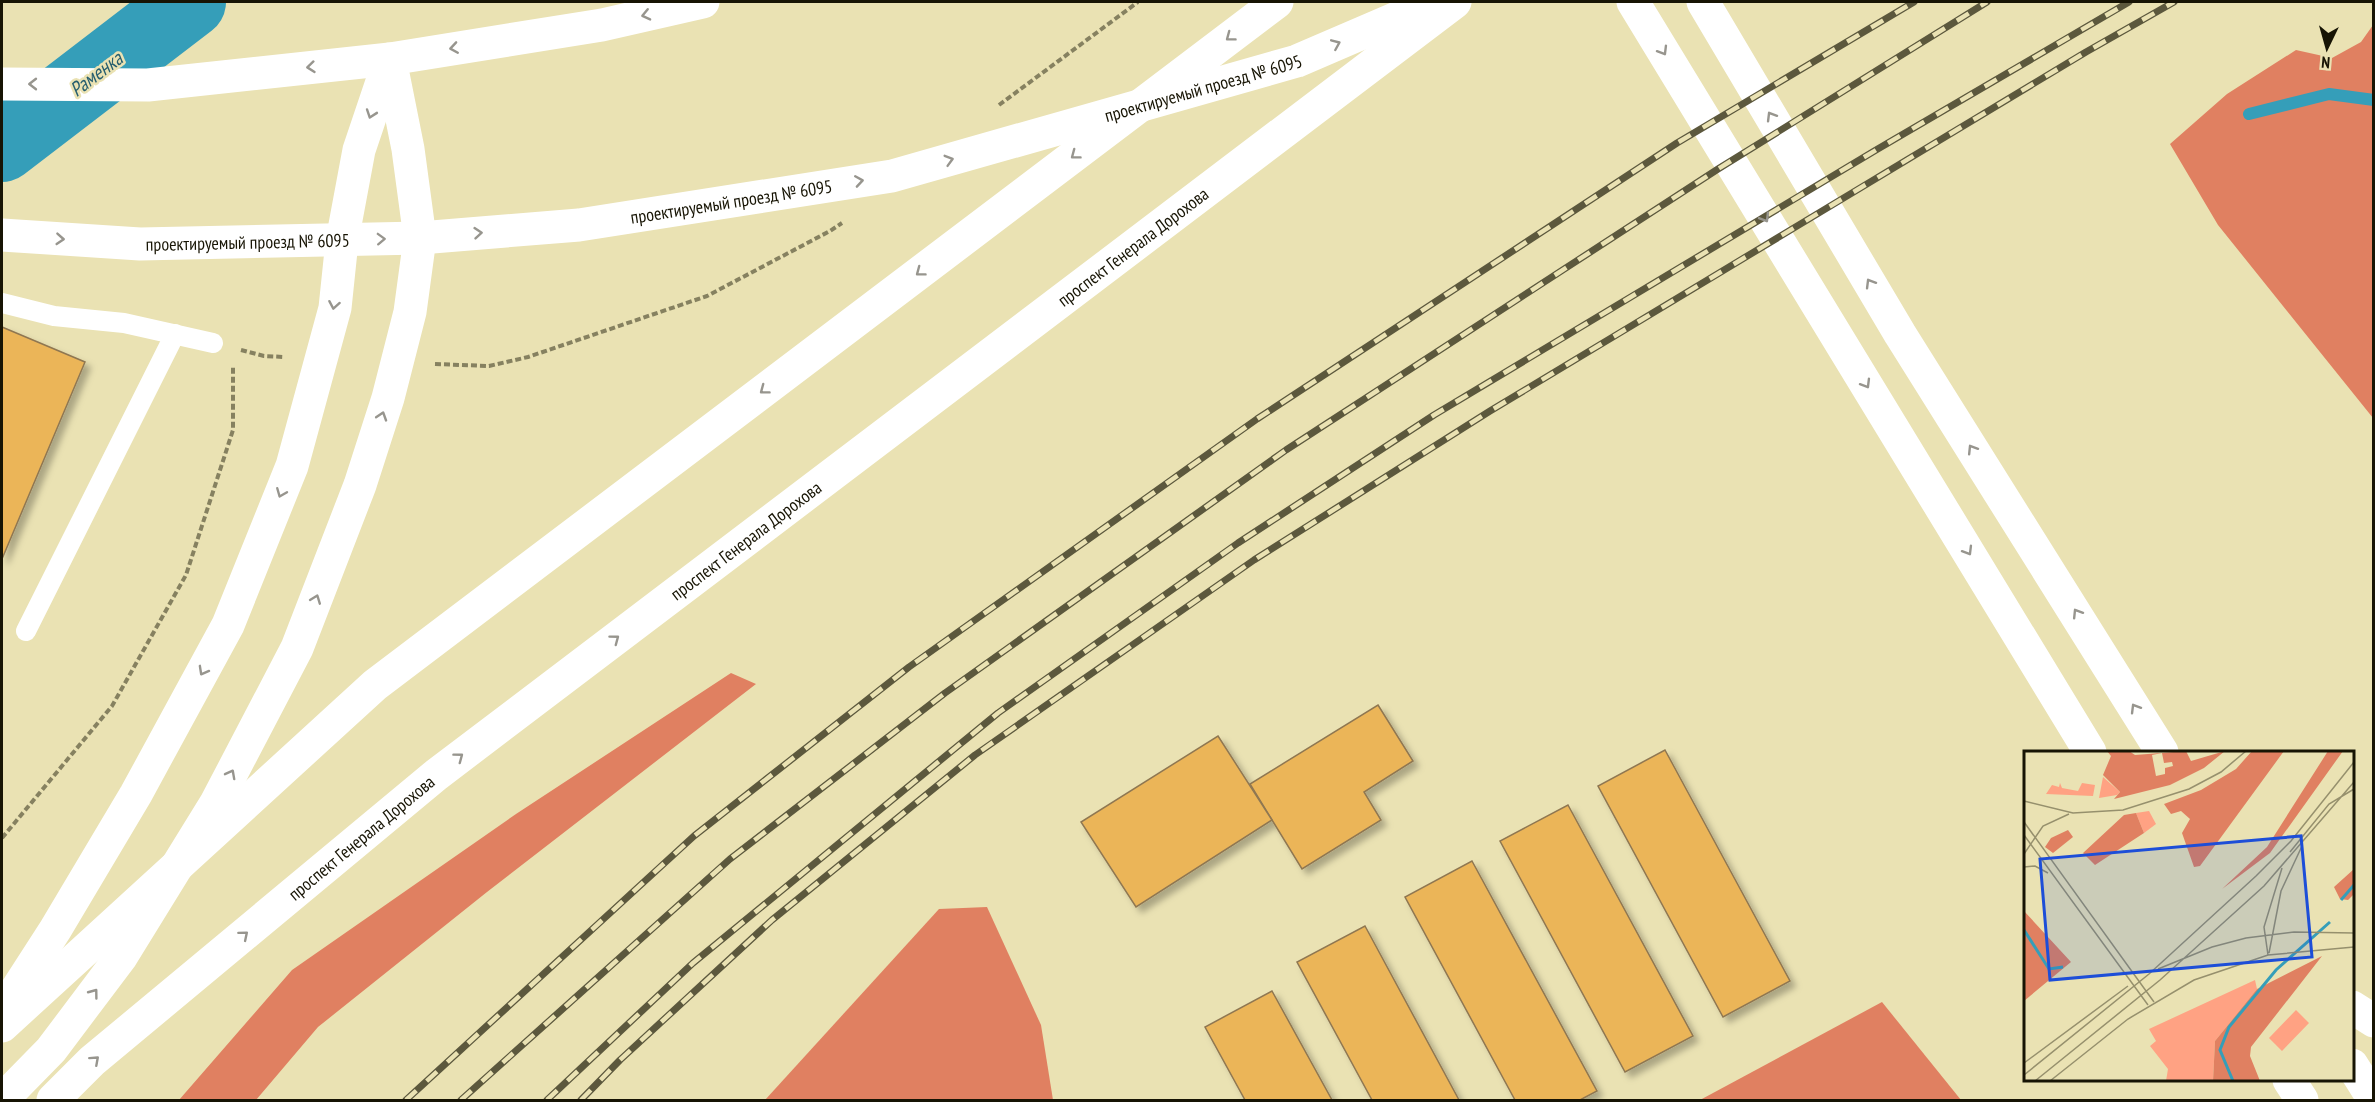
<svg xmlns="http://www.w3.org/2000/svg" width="2375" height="1102" viewBox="0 0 2375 1102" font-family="'PT Sans Narrow',sans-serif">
  <defs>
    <filter id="shadow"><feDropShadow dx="5.5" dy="5.5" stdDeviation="3" flood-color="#0004"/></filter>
  </defs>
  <rect width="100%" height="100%" fill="#eae2b3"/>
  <!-- forest -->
  <g fill="#e08061">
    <polygon points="2373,25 2373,418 2218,225 2170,144 2227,94 2296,50 2332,58 2361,42"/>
    <polygon points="731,673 756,684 487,892 318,1027 256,1100 179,1100 292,970 516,814"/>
    <polygon points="987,907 1041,1025 1053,1100 765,1100 939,909"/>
    <polygon points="1882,1002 1961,1100 1700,1100"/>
  </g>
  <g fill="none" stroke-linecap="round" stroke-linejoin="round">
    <!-- stream -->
    <polyline stroke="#359eb9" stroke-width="12" points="2249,114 2329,94 2374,100"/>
    <!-- river -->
    <polyline stroke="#359eb9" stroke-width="72" points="2,146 190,2"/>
  </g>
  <!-- building -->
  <g fill="#ebb559" stroke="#8f7751" stroke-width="1.5" filter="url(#shadow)">
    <polygon points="2,327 85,362 2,559"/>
    <polygon points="1378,705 1413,761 1364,792 1381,820 1302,869 1250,784"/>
    <polygon points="1218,736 1272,820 1136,907 1081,822"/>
    <polygon points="1665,750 1790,981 1723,1017 1598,786"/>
    <polygon points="1568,805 1693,1036 1625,1072 1500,841"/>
    <polygon points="1472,861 1597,1091 1580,1100 1515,1100 1405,897"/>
    <polygon points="1365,926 1459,1100 1372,1100 1297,962"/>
    <polygon points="1272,991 1332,1100 1245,1100 1205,1027"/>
  </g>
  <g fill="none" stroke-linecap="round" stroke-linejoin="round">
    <!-- path -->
    <g stroke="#868160" stroke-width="4" stroke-dasharray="6 3" stroke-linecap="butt">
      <polyline points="999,105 1138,2"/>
      <polyline points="241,350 264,356 284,357"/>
      <polyline points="435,364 489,366 528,357 707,296 830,231 842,223"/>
      <polyline points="2,838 112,706 186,575 233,430 233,367"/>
    </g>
    <!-- service -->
    <g stroke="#fff" stroke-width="20">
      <polyline points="2,303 54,316 124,323 213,343"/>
      <polyline points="26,631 175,334"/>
    </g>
    <!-- minor -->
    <g stroke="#fff" stroke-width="33">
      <polyline points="2,1012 55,930 136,794 228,625 292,466 335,308 342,241 359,150 389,61"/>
      <polyline points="2,1100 51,1050 121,957 216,803 297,648 360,485 388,398 410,312 420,238 408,149 390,59"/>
    </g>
    <!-- tertiary -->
    <g stroke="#fff" stroke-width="33">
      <polyline points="1633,2 2090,752"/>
      <polyline points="1703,2 1900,334 2162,752"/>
      <polyline points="2352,1007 2374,1021"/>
      <polyline points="2352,1065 2374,1100"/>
      <polyline points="2289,1080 2302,1100"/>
    </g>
    <!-- secondary -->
    <g stroke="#fff" stroke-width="33">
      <polyline points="2,84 148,85 390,59 602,25 703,2"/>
      <path id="s1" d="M2,235L140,244L420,238L579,225L892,176L1297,61L1434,2"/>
      <polyline points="2,1026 375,685 1277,2"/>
      <path id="s2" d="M53,1100L92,1061L436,775L1455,2"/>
    </g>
    <defs>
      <g id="rail">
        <polyline points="406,1100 694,836 909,667 1257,419 1677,143 1914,2"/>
        <polyline points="461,1100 730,859 945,693 1286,450 1718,169 1987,2"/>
        <polyline points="547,1100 693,963 998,713 1238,543 1434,415 1876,150 2129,2"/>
        <polyline points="581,1100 620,1060 772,920 975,755 1254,560 1490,411 2086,52 2174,2"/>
      </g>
    </defs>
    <!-- rail casing -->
    <use href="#rail" stroke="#5c583d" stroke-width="7"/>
    <!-- rail -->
    <use href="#rail" stroke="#eae2b3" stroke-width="4.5" stroke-dasharray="14" stroke-linecap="butt"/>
  </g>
  <!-- one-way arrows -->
  <defs><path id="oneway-chevron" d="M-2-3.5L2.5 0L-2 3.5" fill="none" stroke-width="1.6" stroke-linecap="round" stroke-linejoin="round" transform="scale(1.5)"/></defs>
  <g stroke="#97958e">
    <use href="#oneway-chevron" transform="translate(646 15) rotate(167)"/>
    <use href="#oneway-chevron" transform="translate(1230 37) rotate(143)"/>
    <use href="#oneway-chevron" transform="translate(1336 44) rotate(-23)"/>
    <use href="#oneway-chevron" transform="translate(454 48) rotate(171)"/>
    <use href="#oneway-chevron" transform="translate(1663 51) rotate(59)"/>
    <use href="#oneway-chevron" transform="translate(311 67) rotate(174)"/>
    <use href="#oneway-chevron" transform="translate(33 84) rotate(-180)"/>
    <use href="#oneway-chevron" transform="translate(371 114) rotate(109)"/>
    <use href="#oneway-chevron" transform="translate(1771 116) rotate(-121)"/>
    <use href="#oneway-chevron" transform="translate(1075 155) rotate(143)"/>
    <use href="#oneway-chevron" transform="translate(949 160) rotate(-16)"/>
    <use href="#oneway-chevron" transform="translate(859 181) rotate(-9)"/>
    <use href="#oneway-chevron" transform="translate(1765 218) rotate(59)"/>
    <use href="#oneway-chevron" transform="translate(478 233) rotate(-5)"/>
    <use href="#oneway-chevron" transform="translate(60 239) rotate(4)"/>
    <use href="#oneway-chevron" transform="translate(381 239) rotate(-2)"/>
    <use href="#oneway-chevron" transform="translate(920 272) rotate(143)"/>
    <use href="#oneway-chevron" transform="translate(1870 283) rotate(-121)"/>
    <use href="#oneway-chevron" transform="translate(334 305) rotate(100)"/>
    <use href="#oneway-chevron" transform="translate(1866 384) rotate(59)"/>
    <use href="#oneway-chevron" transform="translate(764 390) rotate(143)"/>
    <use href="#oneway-chevron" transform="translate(382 416) rotate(-72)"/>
    <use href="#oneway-chevron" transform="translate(1972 449) rotate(-122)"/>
    <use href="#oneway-chevron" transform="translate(281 493) rotate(112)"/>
    <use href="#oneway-chevron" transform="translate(1968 551) rotate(59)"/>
    <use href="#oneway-chevron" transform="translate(316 599) rotate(-69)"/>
    <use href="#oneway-chevron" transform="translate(2077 613) rotate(-122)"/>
    <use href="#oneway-chevron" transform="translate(615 639) rotate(-37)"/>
    <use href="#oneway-chevron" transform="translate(203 671) rotate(119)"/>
    <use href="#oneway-chevron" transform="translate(2135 708) rotate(-121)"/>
    <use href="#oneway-chevron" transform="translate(459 757) rotate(-37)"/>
    <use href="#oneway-chevron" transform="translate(231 774) rotate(-62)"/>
    <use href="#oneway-chevron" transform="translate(244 935) rotate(-40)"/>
    <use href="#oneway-chevron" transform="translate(94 993) rotate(-53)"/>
    <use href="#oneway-chevron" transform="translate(95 1060) rotate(-42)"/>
  </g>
  <g text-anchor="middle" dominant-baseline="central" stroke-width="5" stroke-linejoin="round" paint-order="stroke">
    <!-- street labels -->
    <g font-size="18" fill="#171404" stroke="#eae2b3">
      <text stroke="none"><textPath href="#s1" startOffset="1218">проектируемый проезд № 6095</textPath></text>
      <text stroke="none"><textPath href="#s1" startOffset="732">проектируемый проезд № 6095</textPath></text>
      <text stroke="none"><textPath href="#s1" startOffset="246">проектируемый проезд № 6095</textPath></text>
      <text stroke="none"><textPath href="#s2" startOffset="1377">проспект Генерала Дорохова</textPath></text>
      <text stroke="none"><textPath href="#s2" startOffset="891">проспект Генерала Дорохова</textPath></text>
      <text stroke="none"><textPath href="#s2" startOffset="405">проспект Генерала Дорохова</textPath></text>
    </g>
    <!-- water labels -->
    <g font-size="20" font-style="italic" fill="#275e6e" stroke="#eae2b3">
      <text transform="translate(96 74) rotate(-37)">Раменка</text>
    </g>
  </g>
  <!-- overview -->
  <g transform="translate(2024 751)">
    <rect width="330" height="330" fill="#eae2b3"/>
    <path d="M79,26L96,41L93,44L75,47ZM36,32L38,37L54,40L58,32L71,34L69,45L22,43L28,34L35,36ZM125,60L132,73L120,82L112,62ZM231,229L233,238L191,290L189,330H142L144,318L126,295L132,290L125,278ZM272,259L285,272L258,300L245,287Z" fill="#ffa283"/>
    <path d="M83,0H105L111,4L162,0L167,10L201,0L180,17L146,34L90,48L96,41L79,24L87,5ZM138,2L140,12L148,11L149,15L141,17V23L132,25L128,4ZM228,0H260L176,115L170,116L158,82L166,68L157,60L147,63L140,53L177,39L212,18ZM304,0H319L246,102L198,138L243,96ZM112,62L120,82L71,114L59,102L100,64ZM44,79L49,86L29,102L21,96L27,87ZM330,118V143L324,149L316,148L310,136ZM0,160L47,211L0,250ZM298,205L227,296L226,305L236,330H189L191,290L233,238Z" fill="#e08061" fill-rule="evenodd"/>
    <path fill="none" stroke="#359eb9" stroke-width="3" d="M317,149L330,134M0,179L25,218L39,216M209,330L196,299L205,276L252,219L306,171"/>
    <path fill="none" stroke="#96906d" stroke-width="1.5" d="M0,50L49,62L99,59L165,38L197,21L222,0M0,71L130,251M0,84L124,254M266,101L305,53L330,38M0,103L19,75L45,63M0,116L11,115L24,122M245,202L257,140L278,95M244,204L240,176L258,117M134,218L188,196L222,187L270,181L330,182M0,312L104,235M0,324L125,223L232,125L267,90L330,11M11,330L136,229L240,135L330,31M26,330L104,268L170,229L244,204L330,196"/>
    <path fill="#1d4ed8" fill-opacity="0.15" stroke="#1d4ed8" stroke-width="3" d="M277,85L288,206L26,229L16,108Z"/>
    <rect width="330" height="330" fill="none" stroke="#171404" stroke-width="3"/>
  </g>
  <!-- border -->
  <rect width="2375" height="1102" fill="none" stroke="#171404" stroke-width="6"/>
  <!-- north arrow -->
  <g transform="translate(2327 48) rotate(185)" stroke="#eae2b3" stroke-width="4.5" paint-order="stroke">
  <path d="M0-4.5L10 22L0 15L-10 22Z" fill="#171404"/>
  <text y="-9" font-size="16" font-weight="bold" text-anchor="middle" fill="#171404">N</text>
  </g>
</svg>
